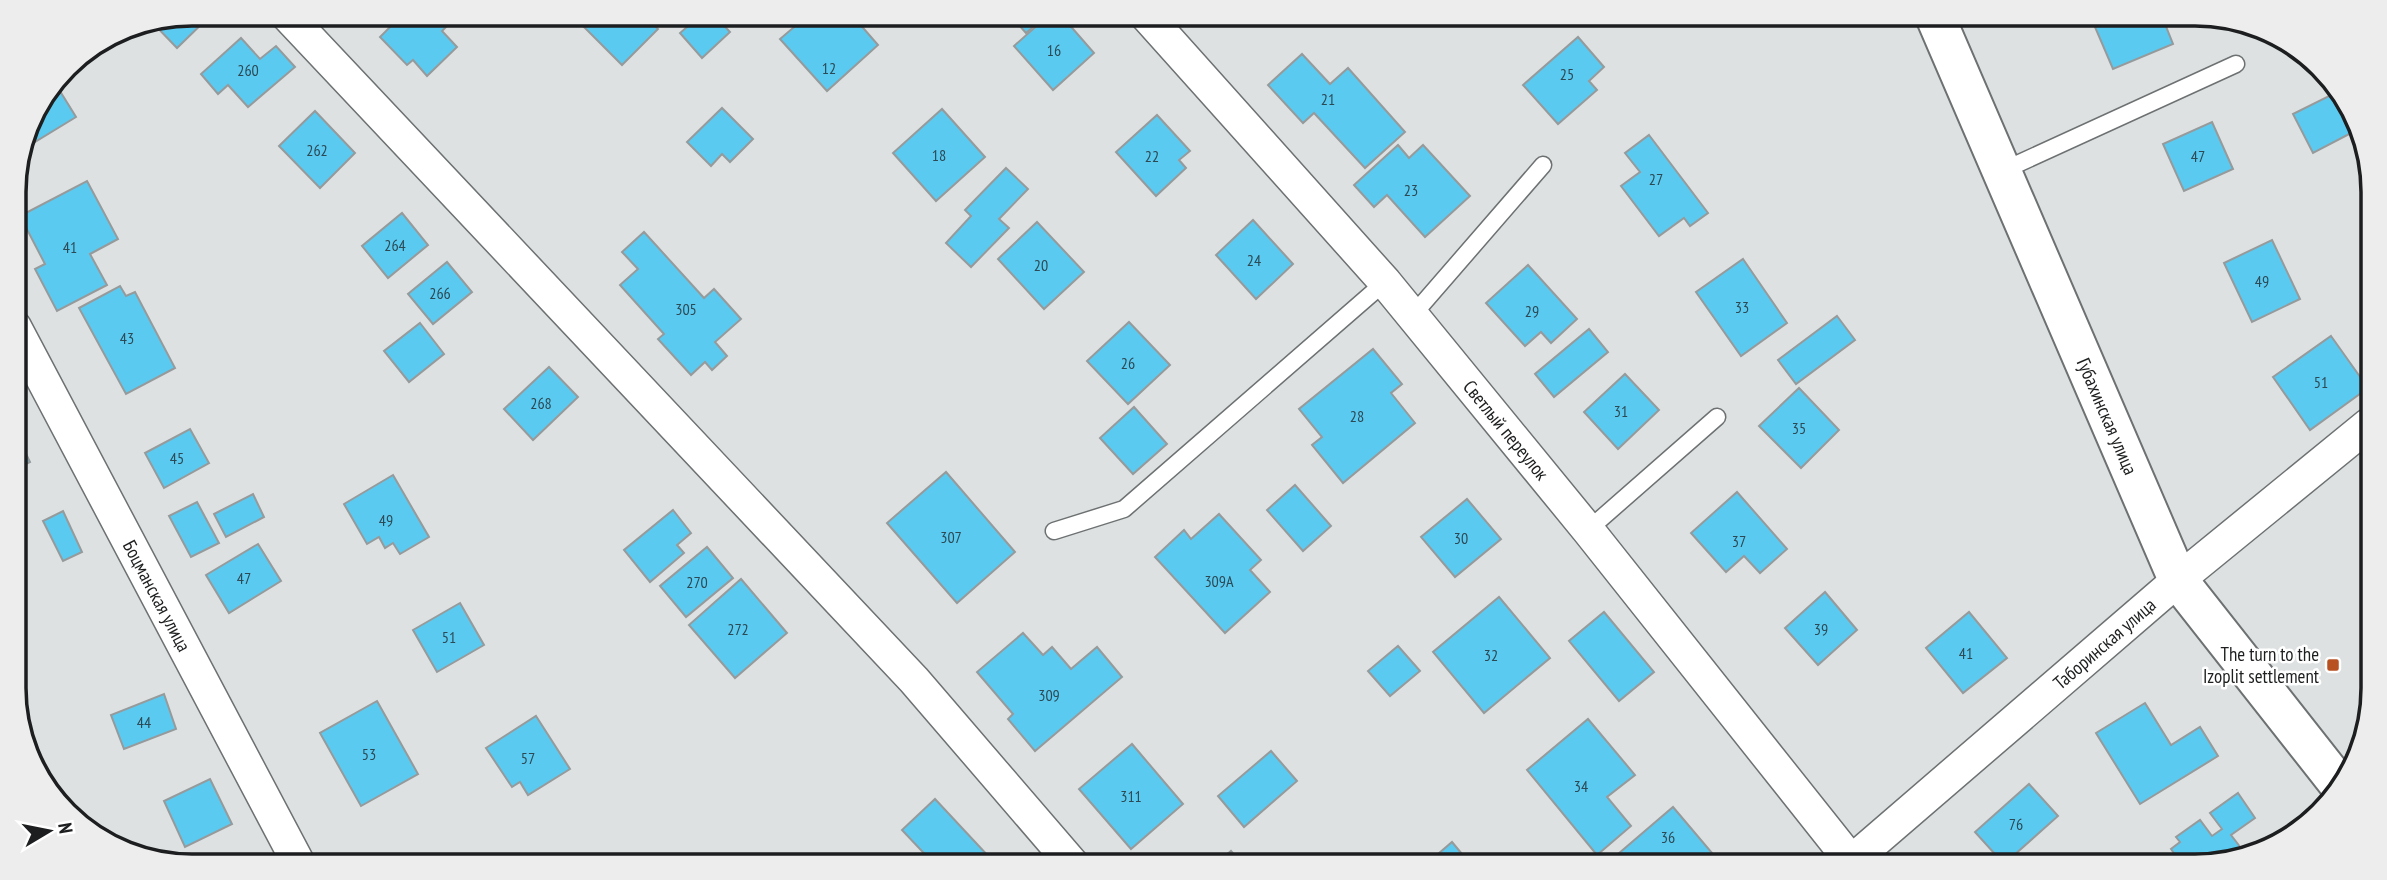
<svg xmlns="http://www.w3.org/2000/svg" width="2387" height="880" viewBox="0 0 2387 880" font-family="'PT Sans Narrow',sans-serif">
  <rect width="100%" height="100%" fill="#dde1e2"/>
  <!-- building -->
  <g fill="#5bcaf1" stroke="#969a9b" stroke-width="2">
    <polygon points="192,14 212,14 177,48 152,22"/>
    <polygon points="403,14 450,14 454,19 442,31 457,47 427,76 413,60 407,65 380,37"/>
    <polygon points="591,14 643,14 658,29 622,65 581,24"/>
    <polygon points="702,14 713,14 730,32 702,58 680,33"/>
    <polygon points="793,14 851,14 878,45 827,91 780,39 800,22"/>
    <polygon points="1009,14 1048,14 1026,33"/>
    <polygon points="1050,14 1060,14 1094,53 1053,90 1014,46"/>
    <polygon points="2071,14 2101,14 2102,16 2076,26"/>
    <polygon points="2107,14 2161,14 2173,44 2113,69 2095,27 2109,21"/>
    <polygon points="1578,37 1604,67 1589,81 1597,90 1558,124 1523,85"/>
    <polygon points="241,38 260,59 276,46 295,67 248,107 228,85 218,94 201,74"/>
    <polygon points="1302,54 1330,84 1348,68 1405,132 1365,168 1314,113 1303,123 1268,85"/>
    <polygon points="55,83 76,117 25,148 24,146 32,113"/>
    <polygon points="2337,92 2355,131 2313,153 2293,114"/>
    <polygon points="722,108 753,139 730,162 722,154 711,166 687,142"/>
    <polygon points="942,109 985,157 936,201 893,153"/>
    <polygon points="315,111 355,153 320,188 279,146"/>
    <polygon points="1157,115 1190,151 1179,160 1186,168 1156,196 1116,152"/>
    <polygon points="2212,122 2233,169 2184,191 2163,144"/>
    <polygon points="1649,135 1708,213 1690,226 1684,218 1659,236 1621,186 1640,172 1625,153"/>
    <polygon points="1398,145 1409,158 1423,145 1470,196 1425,237 1387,195 1374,207 1354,185"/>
    <polygon points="1006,168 1028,189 999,219 1009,228 971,267 946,243 971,216 965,210"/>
    <polygon points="87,181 118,239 90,254 107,285 57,311 35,269 45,264 20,216"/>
    <polygon points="402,213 428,245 388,278 362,246"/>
    <polygon points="1253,220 1293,264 1256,299 1216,255"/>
    <polygon points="1037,222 1084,272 1044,309 998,259"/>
    <polygon points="644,232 704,298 714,289 741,319 715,342 727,356 712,370 705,362 691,375 658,339 664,334 620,285 638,269 622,252"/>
    <polygon points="2272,240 2300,299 2252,322 2224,263"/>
    <polygon points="1743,259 1787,323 1741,356 1696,292"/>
    <polygon points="447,262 472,292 433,324 408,294"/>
    <polygon points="1528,265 1577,319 1551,343 1541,332 1525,346 1486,303"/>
    <polygon points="120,286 126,296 135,292 175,368 126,394 79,308"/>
    <polygon points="1837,316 1855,340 1796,384 1778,360"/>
    <polygon points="1129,322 1170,365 1128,404 1087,361"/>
    <polygon points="420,323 444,354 409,382 384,351"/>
    <polygon points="1589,329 1608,352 1554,397 1535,374"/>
    <polygon points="2331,336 2368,388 2310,430 2273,377"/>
    <polygon points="1373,349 1402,384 1391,393 1415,423 1343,483 1312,445 1322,437 1299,409"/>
    <polygon points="549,367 578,397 533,440 504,409"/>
    <polygon points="1625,374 1659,410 1618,449 1584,412"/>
    <polygon points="1799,388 1839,430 1801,468 1759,426"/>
    <polygon points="1134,407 1167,444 1133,474 1100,438"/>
    <polygon points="190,429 209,463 164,488 145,453"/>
    <polygon points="16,433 30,462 16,469"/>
    <polygon points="946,472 1015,552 957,603 887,523"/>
    <polygon points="393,475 429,537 400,554 393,543 385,548 379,537 367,544 344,504"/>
    <polygon points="1295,485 1331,526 1303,551 1267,510"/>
    <polygon points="1737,492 1787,549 1760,573 1744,556 1726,572 1691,533"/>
    <polygon points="253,494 264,517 226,537 214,514"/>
    <polygon points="1467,499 1501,539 1455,577 1421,537"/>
    <polygon points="197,502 219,543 191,557 169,516"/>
    <polygon points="673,510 691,533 677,545 684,553 650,582 624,550"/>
    <polygon points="63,511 82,552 63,561 43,521"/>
    <polygon points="1219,514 1261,560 1250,570 1270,592 1225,633 1155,557 1184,530 1191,539"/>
    <polygon points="258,544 281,581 229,613 206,575"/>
    <polygon points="707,547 733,578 686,617 660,586"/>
    <polygon points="741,579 787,633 735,678 689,625"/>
    <polygon points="1825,592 1857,630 1818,665 1785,628"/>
    <polygon points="1499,597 1550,658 1484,713 1433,652"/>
    <polygon points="460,603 484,645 437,672 413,630"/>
    <polygon points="1604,612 1654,672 1619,701 1569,641"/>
    <polygon points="1969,612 2007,658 1963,693 1926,648"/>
    <polygon points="1023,633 1043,655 1052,647 1071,669 1097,647 1122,677 1035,751 1008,719 1013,714 977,672"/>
    <polygon points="1398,646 1420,671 1390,696 1368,671"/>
    <polygon points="164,694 176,729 124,749 111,715"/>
    <polygon points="377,701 418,774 361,806 320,733"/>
    <polygon points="2145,703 2171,745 2200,727 2218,756 2140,804 2096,733"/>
    <polygon points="536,716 570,769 528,795 520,782 512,787 486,748"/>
    <polygon points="1588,719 1635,775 1607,797 1631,826 1597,855 1527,770"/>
    <polygon points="1132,744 1183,804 1131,849 1079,789"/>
    <polygon points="1271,751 1297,781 1244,827 1218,796"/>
    <polygon points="210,779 232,824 185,847 164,801"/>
    <polygon points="2029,784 2058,816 2004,864 1975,832"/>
    <polygon points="2238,793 2255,818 2231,835 2244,852 2206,866 2183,866 2171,849 2180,842 2176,837 2200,820 2212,836 2222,829 2210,813"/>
    <polygon points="935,799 991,859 984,866 936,866 902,830"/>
    <polygon points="1673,807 1723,866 1604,866"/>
    <polygon points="1452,842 1472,866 1424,866"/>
    <polygon points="1231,851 1244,866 1213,866"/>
  </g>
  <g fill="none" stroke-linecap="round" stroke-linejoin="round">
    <defs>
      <g id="lane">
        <polyline points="2002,171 2236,64"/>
        <polyline points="1412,316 1543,165"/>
        <polyline points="1588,530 1717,417"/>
        <polyline points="1054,531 1124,509 1385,282"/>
      </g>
      <g id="street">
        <polyline points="286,14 914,680 1074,866"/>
        <path id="s1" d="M1145,14L1385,282L1588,530L1851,861"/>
        <path id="s2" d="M15,327L300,866"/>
        <path id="s3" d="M1846,866L2178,580L2368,425"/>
      </g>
      <g id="primary">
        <path id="s4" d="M1934,14L2178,580L2337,782"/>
      </g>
    </defs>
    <!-- lane casing -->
    <use href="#lane" stroke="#6d7172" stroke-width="19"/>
    <!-- street casing -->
    <use href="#street" stroke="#6d7172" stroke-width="35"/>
    <!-- primary casing -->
    <use href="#primary" stroke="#6d7172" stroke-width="42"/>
    <!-- lane -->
    <use href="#lane" stroke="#fff" stroke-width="16"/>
    <!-- street -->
    <use href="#street" stroke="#fff" stroke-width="32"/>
    <!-- primary -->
    <use href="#primary" stroke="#fff" stroke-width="38"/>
  </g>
  <!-- markers -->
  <rect fill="#b75122" stroke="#fff" stroke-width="2.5" x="2326" y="658" width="14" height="14" rx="3.5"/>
  <g text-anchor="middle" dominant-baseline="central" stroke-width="5" stroke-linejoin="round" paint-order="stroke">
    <!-- number labels -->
    <g font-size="16" fill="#2c4954">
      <text x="1054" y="50">16</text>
      <text x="829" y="68">12</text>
      <text x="248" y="70">260</text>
      <text x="1567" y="74">25</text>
      <text x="1328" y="99">21</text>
      <text x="317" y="150">262</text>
      <text x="939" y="155">18</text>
      <text x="1152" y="156">22</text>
      <text x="2198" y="156">47</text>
      <text x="1656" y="179">27</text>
      <text x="1411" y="190">23</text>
      <text x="395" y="245">264</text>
      <text x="70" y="247">41</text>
      <text x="1254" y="260">24</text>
      <text x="1041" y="265">20</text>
      <text x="2262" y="281">49</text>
      <text x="440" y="293">266</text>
      <text x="1742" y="307">33</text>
      <text x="686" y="309">305</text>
      <text x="1532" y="311">29</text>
      <text x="127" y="338">43</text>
      <text x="1128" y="363">26</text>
      <text x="2321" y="382">51</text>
      <text x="541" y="403">268</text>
      <text x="1621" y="411">31</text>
      <text x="1357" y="416">28</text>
      <text x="1799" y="428">35</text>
      <text x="177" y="458">45</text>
      <text x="386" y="520">49</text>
      <text x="951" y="537">307</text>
      <text x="1461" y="538">30</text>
      <text x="1739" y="541">37</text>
      <text x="244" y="578">47</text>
      <text x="1219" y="581">309А</text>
      <text x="697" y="582">270</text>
      <text x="738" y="629">272</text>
      <text x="1821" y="629">39</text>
      <text x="449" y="637">51</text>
      <text x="1966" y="653">41</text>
      <text x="1491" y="655">32</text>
      <text x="1049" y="695">309</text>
      <text x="144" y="722">44</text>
      <text x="369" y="754">53</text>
      <text x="528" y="758">57</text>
      <text x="1581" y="786">34</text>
      <text x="1131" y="796">311</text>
      <text x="2016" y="824">76</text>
      <text x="1668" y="837">36</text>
    </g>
    <!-- street labels -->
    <g font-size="19" fill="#1d1e1f" stroke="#fff">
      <text stroke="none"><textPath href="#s4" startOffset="438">Губахинская улица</textPath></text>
      <text stroke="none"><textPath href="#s1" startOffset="551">Светлый переулок</textPath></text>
      <text stroke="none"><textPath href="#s2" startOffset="304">Боцманская улица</textPath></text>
      <text stroke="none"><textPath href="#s3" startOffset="341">Таборинская улица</textPath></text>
    </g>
    <!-- poi labels -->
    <g font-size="19" fill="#1d1e1f" stroke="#fff" text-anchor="end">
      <text x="2319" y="654">The turn to the<tspan x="2319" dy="22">Izoplit settlement</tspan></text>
    </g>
  </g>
  <!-- crop -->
  <path d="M0 0H2387V880H0ZM192 26H2195A166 166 0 0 1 2361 192V688A166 166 0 0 1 2195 854H192A166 166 0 0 1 26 688V192A166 166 0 0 1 192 26Z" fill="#ededed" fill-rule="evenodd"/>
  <path fill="none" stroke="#1d1e1f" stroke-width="3.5" d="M192 26H2195A166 166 0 0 1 2361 192V688A166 166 0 0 1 2195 854H192A166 166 0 0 1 26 688V192A166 166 0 0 1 192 26Z"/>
  <!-- north arrow -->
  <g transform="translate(49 831) rotate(80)" stroke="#ffffff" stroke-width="5" paint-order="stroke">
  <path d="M0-5L12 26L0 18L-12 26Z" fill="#1d1e1f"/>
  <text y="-10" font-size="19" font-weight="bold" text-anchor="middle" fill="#1d1e1f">N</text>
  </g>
</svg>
